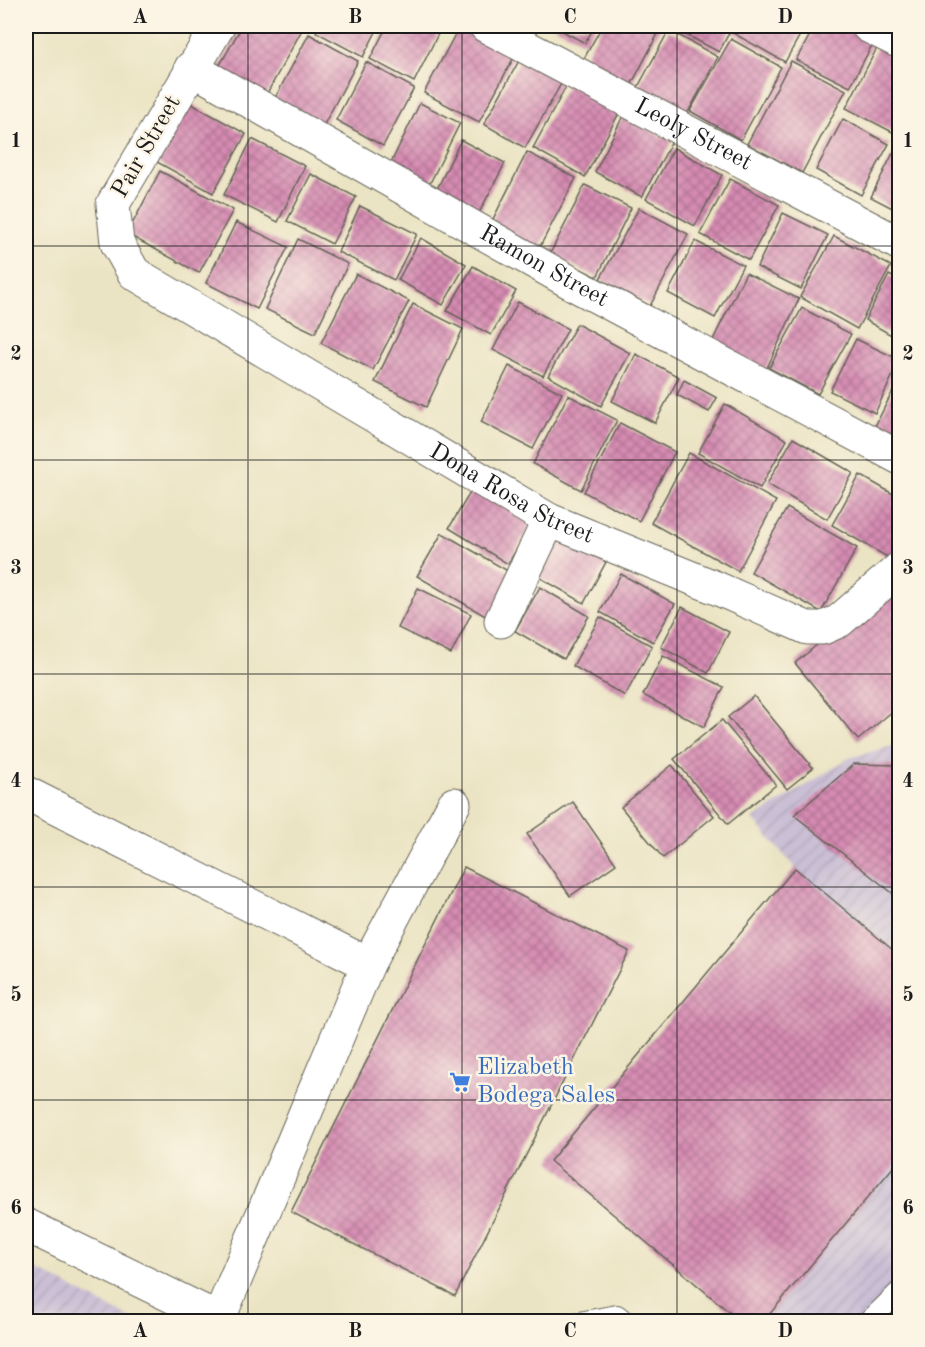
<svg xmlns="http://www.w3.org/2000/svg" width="925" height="1347" viewBox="0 0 925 1347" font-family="'Old Standard TT',serif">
  <defs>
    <pattern id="industrial-furrows" width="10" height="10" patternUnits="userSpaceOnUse" patternTransform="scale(1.5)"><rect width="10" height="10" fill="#cbbfd5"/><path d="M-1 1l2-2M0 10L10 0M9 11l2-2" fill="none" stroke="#aea4b6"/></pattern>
    <pattern id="building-cross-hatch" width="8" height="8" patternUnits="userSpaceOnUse" patternTransform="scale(1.5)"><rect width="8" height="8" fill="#d68bb2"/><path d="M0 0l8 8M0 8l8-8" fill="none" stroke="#ad7190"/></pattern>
  </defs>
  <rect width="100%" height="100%" fill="#fcf5e5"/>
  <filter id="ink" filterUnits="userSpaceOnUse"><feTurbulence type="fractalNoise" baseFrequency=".0167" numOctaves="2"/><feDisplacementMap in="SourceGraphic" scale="12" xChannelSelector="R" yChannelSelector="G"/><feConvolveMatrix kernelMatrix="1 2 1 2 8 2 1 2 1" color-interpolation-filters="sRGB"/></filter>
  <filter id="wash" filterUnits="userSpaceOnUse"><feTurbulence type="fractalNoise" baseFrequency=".008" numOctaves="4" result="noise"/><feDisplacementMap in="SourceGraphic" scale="24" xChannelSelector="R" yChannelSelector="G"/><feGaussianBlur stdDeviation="1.35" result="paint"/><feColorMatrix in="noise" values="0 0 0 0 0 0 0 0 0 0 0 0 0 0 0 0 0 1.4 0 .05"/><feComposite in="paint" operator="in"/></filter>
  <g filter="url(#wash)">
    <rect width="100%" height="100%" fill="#ebe4c4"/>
    <!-- industrial -->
    <g fill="url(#industrial-furrows)">
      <polygon points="899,744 899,1321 741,1321 550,1161 795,868 753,819 849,758"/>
      <polygon points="26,1264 136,1321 26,1321"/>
    </g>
    <g id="blocks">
      <!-- building -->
      <g fill="url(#building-cross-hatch)">
        <polygon points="242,26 298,26 303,28 265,97 217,70"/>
        <polygon points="319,26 379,26 363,57 316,32"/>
        <polygon points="387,26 442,26 414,82 370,59"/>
        <polygon points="553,26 595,26 585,43"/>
        <polygon points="602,26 662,26 629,89 581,64"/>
        <polygon points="670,26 725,26 731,29 719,52"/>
        <polygon points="738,26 805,26 785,62 733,33"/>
        <polygon points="815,26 845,26 874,41 850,87 796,60"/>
        <polygon points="459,27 514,57 479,122 424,93"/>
        <polygon points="669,30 718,57 681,125 632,98"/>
        <polygon points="309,34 358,61 322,128 273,102"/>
        <polygon points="731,39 781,67 741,140 690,111"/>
        <polygon points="879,44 900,55 900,136 846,108"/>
        <polygon points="520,59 562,82 525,148 484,124"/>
        <polygon points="791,61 846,90 802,173 747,144"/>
        <polygon points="366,62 414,88 383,146 336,120"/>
        <polygon points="568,83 620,111 585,177 533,148"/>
        <polygon points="190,103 246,134 213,193 157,162"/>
        <polygon points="420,103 460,123 427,189 388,169"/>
        <polygon points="623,116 672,141 642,197 595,172"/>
        <polygon points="843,119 889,144 861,195 816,170"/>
        <polygon points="252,139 305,166 278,222 224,195"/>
        <polygon points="461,140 505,163 479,213 436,191"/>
        <polygon points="674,148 722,175 695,226 646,199"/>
        <polygon points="527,152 576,178 536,254 488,229"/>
        <polygon points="893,153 900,156 900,212 871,197"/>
        <polygon points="160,171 233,210 199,273 127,234"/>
        <polygon points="311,174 356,197 332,244 287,221"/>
        <polygon points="730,179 779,205 749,260 700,234"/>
        <polygon points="585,185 631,208 597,277 550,254"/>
        <polygon points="360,206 417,234 394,280 338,252"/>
        <polygon points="639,208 688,234 650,306 600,279"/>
        <polygon points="783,213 828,235 801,289 757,267"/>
        <polygon points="236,222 288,247 257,309 206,283"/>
        <polygon points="834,236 891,266 857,329 800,297"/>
        <polygon points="421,238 466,264 443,305 398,280"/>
        <polygon points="298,239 348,264 315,333 265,309"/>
        <polygon points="695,241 743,265 715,318 668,293"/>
        <polygon points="473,266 516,291 491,335 447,311"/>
        <polygon points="746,273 799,299 766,370 711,344"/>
        <polygon points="356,274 409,301 373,370 321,343"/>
        <polygon points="889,275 900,281 900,340 865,320"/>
        <polygon points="518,302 568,329 543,376 493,350"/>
        <polygon points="413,304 463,329 426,407 375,382"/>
        <polygon points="802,308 851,334 818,394 769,368"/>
        <polygon points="577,324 630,353 601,406 548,376"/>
        <polygon points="856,339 900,360 875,413 830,391"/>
        <polygon points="636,354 679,377 655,423 612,401"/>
        <polygon points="509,366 562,393 533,449 481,422"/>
        <polygon points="900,377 900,445 872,432"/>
        <polygon points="684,380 717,398 709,412 677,395"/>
        <polygon points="568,395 617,420 581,490 533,464"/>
        <polygon points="725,404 787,440 760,488 698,453"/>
        <polygon points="620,423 675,452 639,521 584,492"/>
        <polygon points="793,438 853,473 827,519 767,484"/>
        <polygon points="689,453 776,501 738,571 651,523"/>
        <polygon points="860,475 900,498 900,551 894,561 832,525"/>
        <polygon points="477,481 536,516 508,564 449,528"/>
        <polygon points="787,508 857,548 821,612 751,572"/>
        <polygon points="442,533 518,577 492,620 417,576"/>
        <polygon points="558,536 606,562 584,603 537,576"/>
        <polygon points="621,574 675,604 653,642 600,612"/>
        <polygon points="900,577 900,705 858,740 795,663"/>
        <polygon points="540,587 589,616 564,659 515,631"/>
        <polygon points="418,588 471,614 451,654 398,628"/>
        <polygon points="682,607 729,632 708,673 661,647"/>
        <polygon points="600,617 652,646 625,696 573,666"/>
        <polygon points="663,656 724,687 704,727 643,695"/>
        <polygon points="754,696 813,768 787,789 728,717"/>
        <polygon points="722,720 776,785 728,824 674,759"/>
        <polygon points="854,764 900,765 900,899 794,815"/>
        <polygon points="672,765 714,816 663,858 621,807"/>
        <polygon points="573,802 616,864 570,896 527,834"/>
        <polygon points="464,867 629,951 455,1296 291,1212"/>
        <polygon points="795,868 900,956 900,1159 763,1322 741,1322 550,1161"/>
      </g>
    </g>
  </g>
  <g filter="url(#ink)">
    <use href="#blocks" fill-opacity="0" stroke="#646257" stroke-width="1.5"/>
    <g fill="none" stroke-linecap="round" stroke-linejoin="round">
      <defs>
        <g id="service">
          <polyline points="579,1322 617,1315 626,1322"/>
          <polyline points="868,1322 900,1291"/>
        </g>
        <g id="minor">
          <path id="s1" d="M218,26L113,204L117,243L134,273L549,520L714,587L807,628H823L839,621L900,568"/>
          <path id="s2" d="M486,26L900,244"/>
          <polyline points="868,26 900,42"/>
          <path id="s3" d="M191,68L577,286L900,458"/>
          <polyline points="501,621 549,520"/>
          <polyline points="26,793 368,964"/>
          <polyline points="219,1318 368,964 454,804"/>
        </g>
        <polyline id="secondary" points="26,1225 225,1322"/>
      </defs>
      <!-- service casing -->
      <use href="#service" stroke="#646257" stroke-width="22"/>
      <!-- minor casing -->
      <use href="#minor" stroke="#646257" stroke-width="35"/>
      <!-- secondary casing -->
      <use href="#secondary" stroke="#646257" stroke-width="35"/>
      <!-- service -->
      <use href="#service" stroke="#fff" stroke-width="20"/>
      <!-- minor -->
      <use href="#minor" stroke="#fff" stroke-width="33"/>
      <!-- secondary -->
      <use href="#secondary" stroke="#fff" stroke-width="33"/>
    </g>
  </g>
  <!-- grid -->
  <path fill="none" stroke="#1c1c1c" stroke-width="1.5" stroke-opacity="0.55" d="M248,26V1322M462,26V1322M677,26V1322M26,246H900M26,460H900M26,674H900M26,887H900M26,1100H900"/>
  <!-- icons -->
  <defs>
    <symbol id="supermarket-bare" viewBox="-9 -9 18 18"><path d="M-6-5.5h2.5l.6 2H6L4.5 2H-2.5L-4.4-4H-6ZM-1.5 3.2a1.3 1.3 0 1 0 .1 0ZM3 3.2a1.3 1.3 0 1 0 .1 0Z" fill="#3f7fe0" stroke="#fcf5e5" stroke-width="2.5" paint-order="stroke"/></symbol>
  </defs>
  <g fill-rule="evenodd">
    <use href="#supermarket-bare" x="445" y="1067" width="30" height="30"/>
  </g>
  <g text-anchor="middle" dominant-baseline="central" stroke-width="5" stroke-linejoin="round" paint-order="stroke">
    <!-- street labels -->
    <g font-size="24" fill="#1c1c1c" stroke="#fcf5e5">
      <text stroke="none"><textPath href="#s2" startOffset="234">Leoly Street</textPath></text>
      <text transform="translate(147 147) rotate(-60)">Pair Street</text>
      <text stroke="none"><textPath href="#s3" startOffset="405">Ramon Street</textPath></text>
      <text stroke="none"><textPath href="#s1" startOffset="718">Dona Rosa Street</textPath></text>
    </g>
    <!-- shop labels -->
    <g font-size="24" fill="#366cbe" stroke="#fcf5e5" text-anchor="start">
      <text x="477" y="1068">Elizabeth<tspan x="477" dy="28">Bodega Sales</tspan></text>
    </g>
  </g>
  <!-- margin -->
  <rect width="925" height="1347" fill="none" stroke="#fcf5e5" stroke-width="66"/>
  <rect x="33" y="33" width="859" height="1281" fill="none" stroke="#1c1c1c" stroke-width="2"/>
  <g font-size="20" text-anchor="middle" font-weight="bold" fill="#1c1c1c">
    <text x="140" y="23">A</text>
    <text x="355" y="23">B</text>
    <text x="570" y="23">C</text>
    <text x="785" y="23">D</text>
    <text x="16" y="147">1</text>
    <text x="908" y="147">1</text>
    <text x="16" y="360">2</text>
    <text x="908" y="360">2</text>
    <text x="16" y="574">3</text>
    <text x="908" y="574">3</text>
    <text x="16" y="787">4</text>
    <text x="908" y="787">4</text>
    <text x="16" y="1001">5</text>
    <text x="908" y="1001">5</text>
    <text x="16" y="1214">6</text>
    <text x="908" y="1214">6</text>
    <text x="140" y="1337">A</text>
    <text x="355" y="1337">B</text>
    <text x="570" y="1337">C</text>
    <text x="785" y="1337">D</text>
  </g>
</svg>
